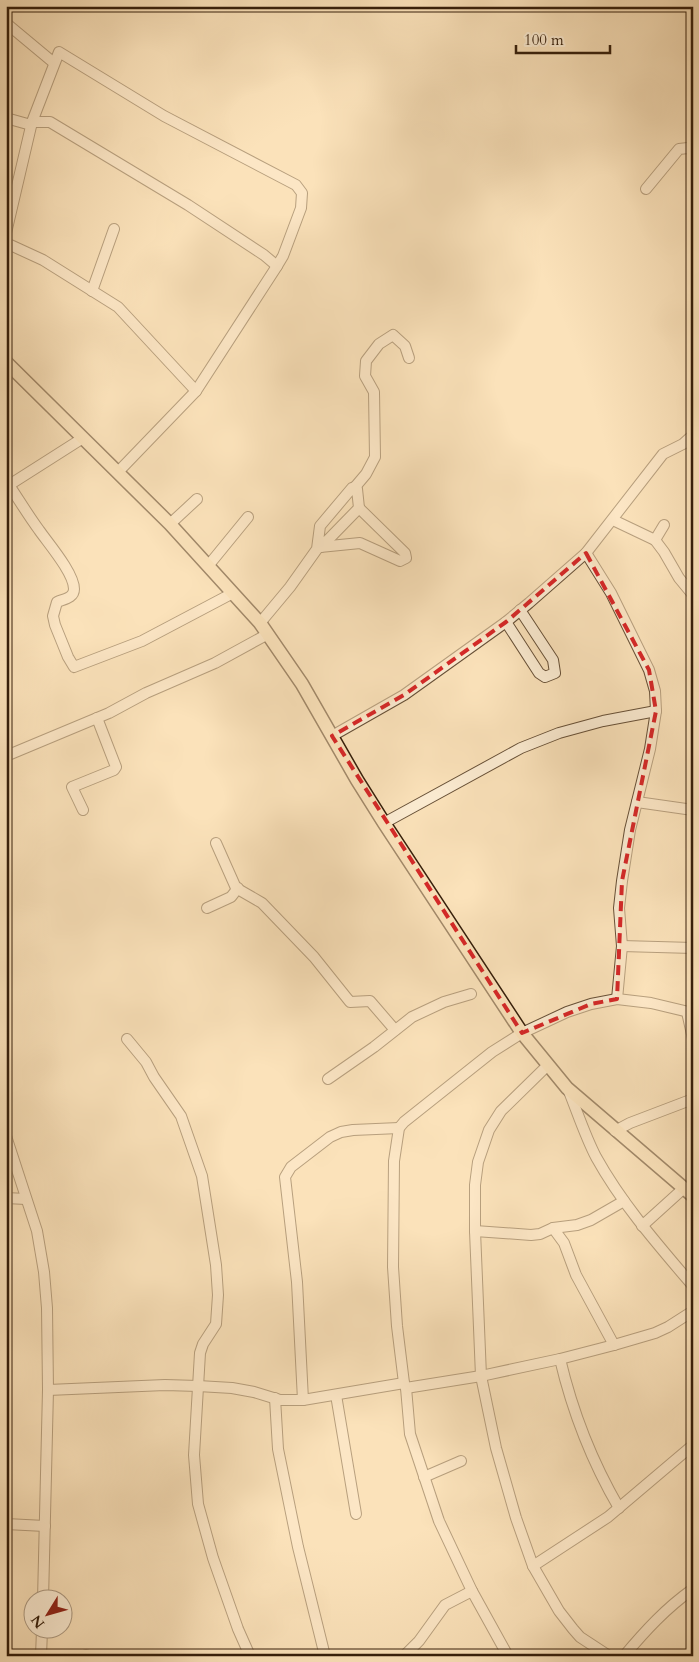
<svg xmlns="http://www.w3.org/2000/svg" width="699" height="1662" viewBox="0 0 699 1662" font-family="Cardo,serif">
  <rect width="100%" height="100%" fill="#fbe2ba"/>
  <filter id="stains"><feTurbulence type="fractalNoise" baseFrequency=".004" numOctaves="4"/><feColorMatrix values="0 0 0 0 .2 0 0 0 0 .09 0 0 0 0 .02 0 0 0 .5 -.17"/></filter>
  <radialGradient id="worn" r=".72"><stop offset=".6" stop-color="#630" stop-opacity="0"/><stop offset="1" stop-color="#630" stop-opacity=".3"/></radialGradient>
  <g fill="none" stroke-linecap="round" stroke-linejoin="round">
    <defs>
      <g id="minor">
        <polyline points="6,23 54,63"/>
        <polyline points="6,118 31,125"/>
        <polyline points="32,122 50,122 188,205 264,255 277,266"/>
        <polyline points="646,189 679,149 688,148 693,151"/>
        <polyline points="6,233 32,122 59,52 164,116 296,185 302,193 301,208 283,256 277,266 196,391 118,472"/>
        <polyline points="6,243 43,260 118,307 196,391"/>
        <polyline points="92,291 114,229"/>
        <path d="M9,485C19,500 28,515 39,530C48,543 74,573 74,589C74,598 64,599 57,602L53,616L55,625L68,657L74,667L142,641L233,593"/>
        <polyline points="6,487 83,438"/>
        <polyline points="355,487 366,474 375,457 374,392 365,376 366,361 379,344 393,335 405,346 409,358"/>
        <polyline points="613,520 655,540 664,552 679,578 693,595"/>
        <polyline points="170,524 197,499"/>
        <polyline points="655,540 664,525"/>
        <polyline points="320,547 360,543 400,561 406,558 405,553 359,508"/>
        <polyline points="586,553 611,593 649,670 655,691 656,711 650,749 630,830 622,881 619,908 622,946 617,999"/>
        <polyline points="208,566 248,517"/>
        <polyline points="506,622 539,673 545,677 555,673 553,660 520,610"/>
        <polyline points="260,623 290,587 317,549 320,526 352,488 355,487 357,489 359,508 321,547"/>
        <polyline points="332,736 404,695 506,622 529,603 586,553 663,454 683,444 693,435"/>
        <polyline points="6,756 109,713 146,693 215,663 268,634"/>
        <polyline points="637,802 693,810"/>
        <polyline points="83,810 72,787 114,770 116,767 97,718"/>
        <polyline points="384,823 521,748 559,733 603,721 656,711"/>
        <polyline points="216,843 236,888 262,903 314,957 350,1002 370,1001 395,1030"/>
        <polyline points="207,908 231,897 238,888"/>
        <polyline points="622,946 693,948"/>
        <polyline points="687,1012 693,1039"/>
        <polyline points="127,1039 146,1062 154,1077 181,1116 202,1176 216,1265 218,1295 216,1324 203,1344 200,1353 194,1455 198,1504 213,1558 238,1629 250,1656"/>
        <polyline points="548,1065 501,1111 489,1130 478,1162 475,1185 475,1231 481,1376 496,1448 516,1518 533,1566 559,1611 573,1629 580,1637 609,1656"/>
        <polyline points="328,1079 374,1047 412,1017 444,1002 471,994"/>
        <path d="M568,1089C577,1111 585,1136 596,1157C622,1204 658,1245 693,1286"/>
        <polyline points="615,1131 630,1123 693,1099"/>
        <polyline points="6,1136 37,1231 44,1272 47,1308 48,1390 43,1600"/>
        <polyline points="6,1198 26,1199"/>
        <polyline points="642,1226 684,1188"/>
        <polyline points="553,1228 564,1243 576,1275 614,1345"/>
        <polyline points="475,1231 531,1235 540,1234 553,1228 577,1225 591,1220 624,1201"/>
        <path d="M560,1359C573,1414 591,1460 619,1508"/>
        <polyline points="406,1388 481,1376 560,1359 614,1345 655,1333 668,1327 693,1311"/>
        <polyline points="48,1390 165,1385 198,1386 232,1388 254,1392 280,1400 303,1400 404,1383"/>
        <polyline points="336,1395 356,1514"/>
        <polyline points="275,1398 278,1449 298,1547 325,1656"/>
        <polyline points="303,1400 297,1282 285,1177 291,1167 330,1137 341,1132 353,1130 399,1128"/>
        <polyline points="424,1477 461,1461"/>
        <polyline points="6,1524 45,1526"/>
        <polyline points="533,1566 608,1517 693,1445"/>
        <polyline points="41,1656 42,1630"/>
        <polyline points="86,1656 86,1655"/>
        <polyline points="404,1656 419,1641 445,1605 472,1591"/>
        <polyline points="508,1656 472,1591 439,1521 410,1434 406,1388 404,1383 397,1326 393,1267 394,1161 399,1128 404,1122 492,1052 522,1033 567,1012 591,1004 617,999 651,1003 693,1013"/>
        <path d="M624,1656C645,1631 666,1608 693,1589"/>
      </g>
      <polyline id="major" points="6,362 170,524 260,623 302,684 357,780 384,823 522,1033 567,1088 693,1196"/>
    </defs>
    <!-- minor casing -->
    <use href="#minor" stroke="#675037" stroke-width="12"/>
    <!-- major casing -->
    <use href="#major" stroke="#361f0b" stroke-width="15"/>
    <!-- minor -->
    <use href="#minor" stroke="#fcecd2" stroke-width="10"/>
    <!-- major -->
    <use href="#major" stroke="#fbe2ba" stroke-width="12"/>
  </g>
  <!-- marked area -->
  <path d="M0 0H699V1662H0ZM586,553L649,670L656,711L622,881L617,999L591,1004L522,1033L332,736L404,695L506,622Z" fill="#fbe2ba" fill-opacity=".55" fill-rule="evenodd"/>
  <path fill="none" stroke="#d62828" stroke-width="4" stroke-dasharray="10 6" stroke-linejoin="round" d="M586,553L649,670L656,711L622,881L617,999L591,1004L522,1033L332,736L404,695L506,622Z"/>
  <!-- margin -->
  <rect width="699" height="1662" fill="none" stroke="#fbe2ba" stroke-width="25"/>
  <rect x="8" y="8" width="684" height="1647" fill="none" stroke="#361f0b" stroke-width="2.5"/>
  <rect x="12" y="12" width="674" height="1637" fill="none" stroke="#361f0b"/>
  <!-- north arrow -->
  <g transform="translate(48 1614) rotate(233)"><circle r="24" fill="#fcecd2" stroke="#ad9a82"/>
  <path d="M0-4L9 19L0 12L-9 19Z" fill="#8f2418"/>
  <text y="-8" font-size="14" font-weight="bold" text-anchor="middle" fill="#361f0b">N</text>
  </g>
  <!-- scale -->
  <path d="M516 45v8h94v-8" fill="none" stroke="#361f0b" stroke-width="2.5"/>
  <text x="524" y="45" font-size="15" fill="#361f0b" stroke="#fcecd2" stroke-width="4" paint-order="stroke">100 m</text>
  <rect width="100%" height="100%" filter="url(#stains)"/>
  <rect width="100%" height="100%" fill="url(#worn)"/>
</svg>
